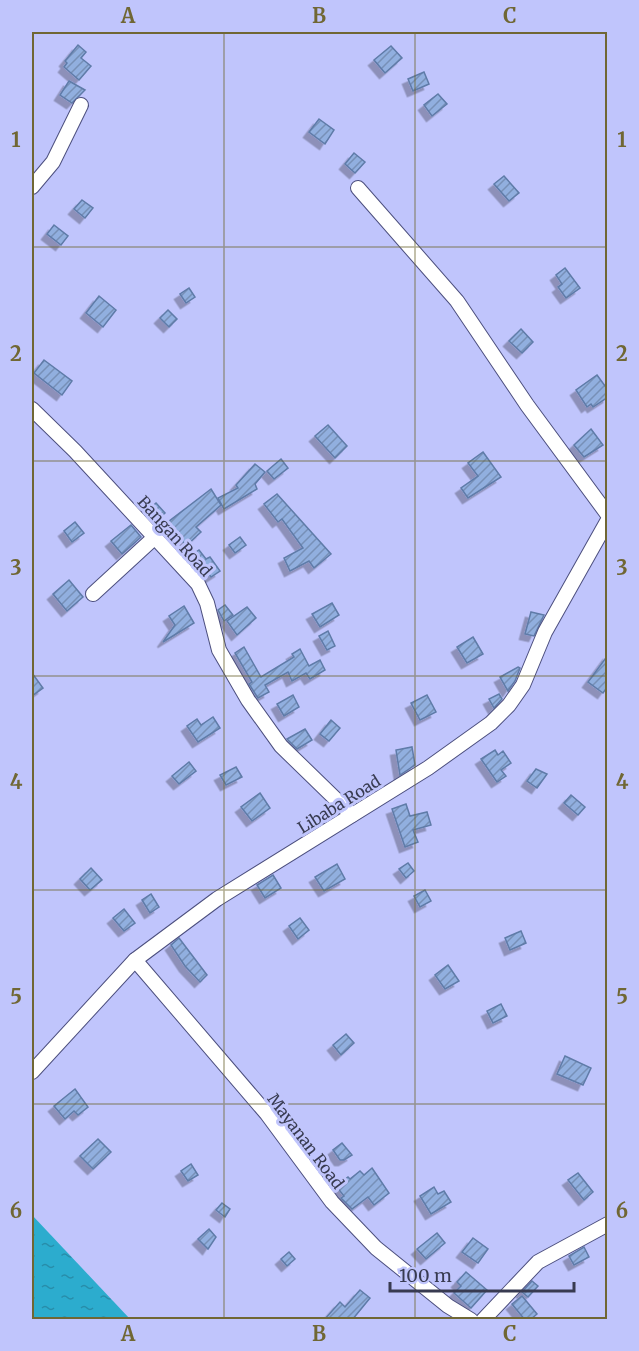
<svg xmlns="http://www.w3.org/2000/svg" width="639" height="1351" viewBox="0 0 639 1351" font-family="Merriweather,serif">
  <defs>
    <pattern id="water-ripples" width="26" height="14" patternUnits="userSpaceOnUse" patternTransform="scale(1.5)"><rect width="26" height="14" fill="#2cacce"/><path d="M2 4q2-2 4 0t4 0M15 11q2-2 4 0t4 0" fill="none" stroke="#278daa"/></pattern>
    <pattern id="building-hatch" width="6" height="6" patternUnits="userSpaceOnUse" patternTransform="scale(1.5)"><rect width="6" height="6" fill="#91afdf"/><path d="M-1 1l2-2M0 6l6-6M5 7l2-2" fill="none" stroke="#7790b7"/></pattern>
    <filter id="shadow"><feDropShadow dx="-5.5" dy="5.5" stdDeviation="0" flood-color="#0004"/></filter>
  </defs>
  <rect width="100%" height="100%" fill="#c0c5fc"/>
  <!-- water -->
  <polygon fill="url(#water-ripples)" points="32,1215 130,1319 32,1319"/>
  <!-- building -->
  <g fill="url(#building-hatch)" stroke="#5f7ba8" stroke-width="1.5" filter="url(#shadow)">
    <polygon points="78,45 86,52 81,58 91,66 79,80 64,67 67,63 65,61"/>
    <polygon points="391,46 402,58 385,73 374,60"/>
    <polygon points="424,72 429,84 413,91 408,79"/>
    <polygon points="69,81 85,90 72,103 60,95"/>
    <polygon points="438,94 447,104 432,116 424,105"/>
    <polygon points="319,119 334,130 325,144 309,132"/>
    <polygon points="354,153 365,162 355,173 345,164"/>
    <polygon points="504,176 519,193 509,201 494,184"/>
    <polygon points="82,200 93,208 85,218 74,209"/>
    <polygon points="54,225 68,236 61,245 47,234"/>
    <polygon points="565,268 580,288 566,298 558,287 562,284 556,275"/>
    <polygon points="189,288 195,297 186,303 180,294"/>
    <polygon points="99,296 116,310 103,327 86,313"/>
    <polygon points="168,310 177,319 169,327 160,318"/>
    <polygon points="521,329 533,342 522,353 509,341"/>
    <polygon points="44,360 72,381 62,395 34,373"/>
    <polygon points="597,375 608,390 608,397 593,407 591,404 587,407 576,390"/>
    <polygon points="328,425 347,446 335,458 315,436"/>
    <polygon points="591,429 603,445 584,457 574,445"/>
    <polygon points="483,452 501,477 468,498 461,488 478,476 468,463"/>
    <polygon points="281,459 288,468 274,479 267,471"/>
    <polygon points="255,464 265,472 255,484 257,489 224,509 218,498 238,488 236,485"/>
    <polygon points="211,489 221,505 196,527 201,532 186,546 168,522"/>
    <polygon points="277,494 331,554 314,568 309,561 290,571 284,558 303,548 282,519 278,522 264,504"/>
    <polygon points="156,503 165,513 154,523 145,513"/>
    <polygon points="75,522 84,533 72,542 64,531"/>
    <polygon points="131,525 141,537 122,554 111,541"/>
    <polygon points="240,537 246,545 235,553 229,545"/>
    <polygon points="199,550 206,559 210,557 220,571 211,577 207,572 202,575 189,557"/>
    <polygon points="69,580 83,597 67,611 53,594"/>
    <polygon points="332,603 339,615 320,627 312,614"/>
    <polygon points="225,605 233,615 224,621 218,610"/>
    <polygon points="184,606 194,623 163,642 175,625 169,616"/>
    <polygon points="247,607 256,618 237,635 227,621"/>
    <polygon points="531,612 544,615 534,636 525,634"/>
    <polygon points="328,631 335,646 327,650 319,636"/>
    <polygon points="473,637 483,654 467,663 457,647"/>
    <polygon points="244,647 261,677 294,657 292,654 300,649 309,666 320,660 325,670 310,679 306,673 292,681 288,672 265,685 269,692 258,698 249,684 252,682 235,653"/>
    <polygon points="608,655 608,686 603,693 588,682"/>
    <polygon points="518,667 520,668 515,681 508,691 500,677"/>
    <polygon points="32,673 43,688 32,696"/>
    <polygon points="499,694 502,699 494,708 489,699"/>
    <polygon points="293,695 299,707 284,716 277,704"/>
    <polygon points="427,695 436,712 420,720 411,703"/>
    <polygon points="213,717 220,728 198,742 187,726 197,719 201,725"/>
    <polygon points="331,720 340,728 329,741 320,734"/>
    <polygon points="305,729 312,740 297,749 287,739"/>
    <polygon points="412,747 415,765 400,775 396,750"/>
    <polygon points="495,750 498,755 503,751 511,763 501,770 506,776 497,782 481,759"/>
    <polygon points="189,762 196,771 179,784 172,776"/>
    <polygon points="236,767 242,777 226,785 220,775"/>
    <polygon points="536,769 547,774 537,788 527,781"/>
    <polygon points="260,793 270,808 252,821 241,807"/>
    <polygon points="571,795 585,807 578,815 564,803"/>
    <polygon points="406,804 410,816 427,812 431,825 413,830 418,842 405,847 392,809"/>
    <polygon points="408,863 414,871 406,878 399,869"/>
    <polygon points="337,864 345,879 324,891 315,877"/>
    <polygon points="91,868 102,880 90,890 80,879"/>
    <polygon points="273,875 281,888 265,898 257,885"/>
    <polygon points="425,890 431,901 420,907 414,896"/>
    <polygon points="151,894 159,907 150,913 142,900"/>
    <polygon points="124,909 135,923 124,931 113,918"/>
    <polygon points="300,918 309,930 298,939 289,926"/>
    <polygon points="521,931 526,943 510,950 505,938"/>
    <polygon points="179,938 207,975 200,982 185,966 171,945"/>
    <polygon points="448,965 459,981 445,989 435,975"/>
    <polygon points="501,1004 507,1016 493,1023 487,1011"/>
    <polygon points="346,1034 354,1043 341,1055 333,1045"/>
    <polygon points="565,1056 591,1068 583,1085 557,1074"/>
    <polygon points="75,1089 88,1107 78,1115 74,1111 65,1119 54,1106"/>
    <polygon points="98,1139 111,1152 93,1169 80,1156"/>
    <polygon points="342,1143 352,1155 344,1160 340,1160 333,1150"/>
    <polygon points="191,1164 198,1175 188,1181 181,1171"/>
    <polygon points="372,1168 389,1193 374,1205 368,1197 352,1209 341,1198 344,1196 336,1186 348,1177 350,1179 360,1171 364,1175"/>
    <polygon points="578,1173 593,1192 584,1200 568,1180"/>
    <polygon points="434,1187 438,1194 444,1191 451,1202 431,1214 420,1196"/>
    <polygon points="222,1203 230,1209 225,1217 216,1210"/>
    <polygon points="209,1229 216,1237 208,1249 198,1239"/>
    <polygon points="437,1233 445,1243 426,1259 417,1249"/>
    <polygon points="473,1238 488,1249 478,1263 462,1252"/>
    <polygon points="584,1247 589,1257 574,1265 569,1256"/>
    <polygon points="289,1252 295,1259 287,1266 281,1259"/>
    <polygon points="466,1272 487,1290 471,1308 454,1293 461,1286 457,1282"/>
    <polygon points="532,1281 538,1286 528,1297 522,1292"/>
    <polygon points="360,1290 370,1298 352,1320 324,1320 340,1302 345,1307"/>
    <polygon points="522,1296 537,1314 530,1320 525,1320 512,1304"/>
  </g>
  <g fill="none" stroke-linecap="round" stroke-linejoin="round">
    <defs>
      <g id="minor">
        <polyline points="32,187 53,162 81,105"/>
        <polyline points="358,188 457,301 527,405 608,515"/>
        <polyline points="32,409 75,451 198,584 207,603 219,650 248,700 281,746 352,815"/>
        <polyline points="93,594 155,537"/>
        <polyline points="135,960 267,1114 332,1202 376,1248 448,1306 471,1320"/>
        <polyline points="32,1072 135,960 217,899 428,768 491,723 509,705 523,685 545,632 608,520"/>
        <polyline points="483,1320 538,1262 608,1224"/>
      </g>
    </defs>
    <!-- minor casing -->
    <use href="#minor" stroke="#4c4f7e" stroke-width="16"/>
    <!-- minor -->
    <use href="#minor" stroke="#fff" stroke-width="14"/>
  </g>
  <!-- grid -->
  <path fill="none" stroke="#706734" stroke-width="1.5" stroke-opacity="0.55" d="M224,32V1320M415,32V1320M32,247H608M32,461H608M32,676H608M32,890H608M32,1104H608"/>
  <g text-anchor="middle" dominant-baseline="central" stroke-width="6" stroke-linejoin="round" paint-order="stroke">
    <!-- street labels -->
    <g font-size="16" fill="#383b51" stroke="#c0c5fc">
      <text transform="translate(175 536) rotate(48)">Bangan Road</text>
      <text transform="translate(339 804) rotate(-32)">Libaba Road</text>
      <text transform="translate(306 1141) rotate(53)">Mayanan Road</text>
    </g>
  </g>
  <!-- border -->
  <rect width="639" height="1351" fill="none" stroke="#c0c5fc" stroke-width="66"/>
  <!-- scale -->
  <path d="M390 1282v9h184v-9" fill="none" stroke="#383b51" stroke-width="3"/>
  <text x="399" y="1282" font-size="18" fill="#383b51" stroke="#c0c5fc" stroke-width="4.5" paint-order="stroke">100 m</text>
  <rect x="33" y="33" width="573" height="1285" fill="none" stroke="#706734" stroke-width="2"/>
  <g font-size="20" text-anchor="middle" font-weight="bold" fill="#706734">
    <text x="128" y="23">A</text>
    <text x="319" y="23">B</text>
    <text x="510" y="23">C</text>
    <text x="16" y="147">1</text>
    <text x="622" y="147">1</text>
    <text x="16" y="361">2</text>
    <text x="622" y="361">2</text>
    <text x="16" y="575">3</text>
    <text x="622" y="575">3</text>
    <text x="16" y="789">4</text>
    <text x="622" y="789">4</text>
    <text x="16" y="1004">5</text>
    <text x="622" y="1004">5</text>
    <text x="16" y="1218">6</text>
    <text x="622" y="1218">6</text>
    <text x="128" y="1341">A</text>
    <text x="319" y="1341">B</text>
    <text x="510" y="1341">C</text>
  </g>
</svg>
